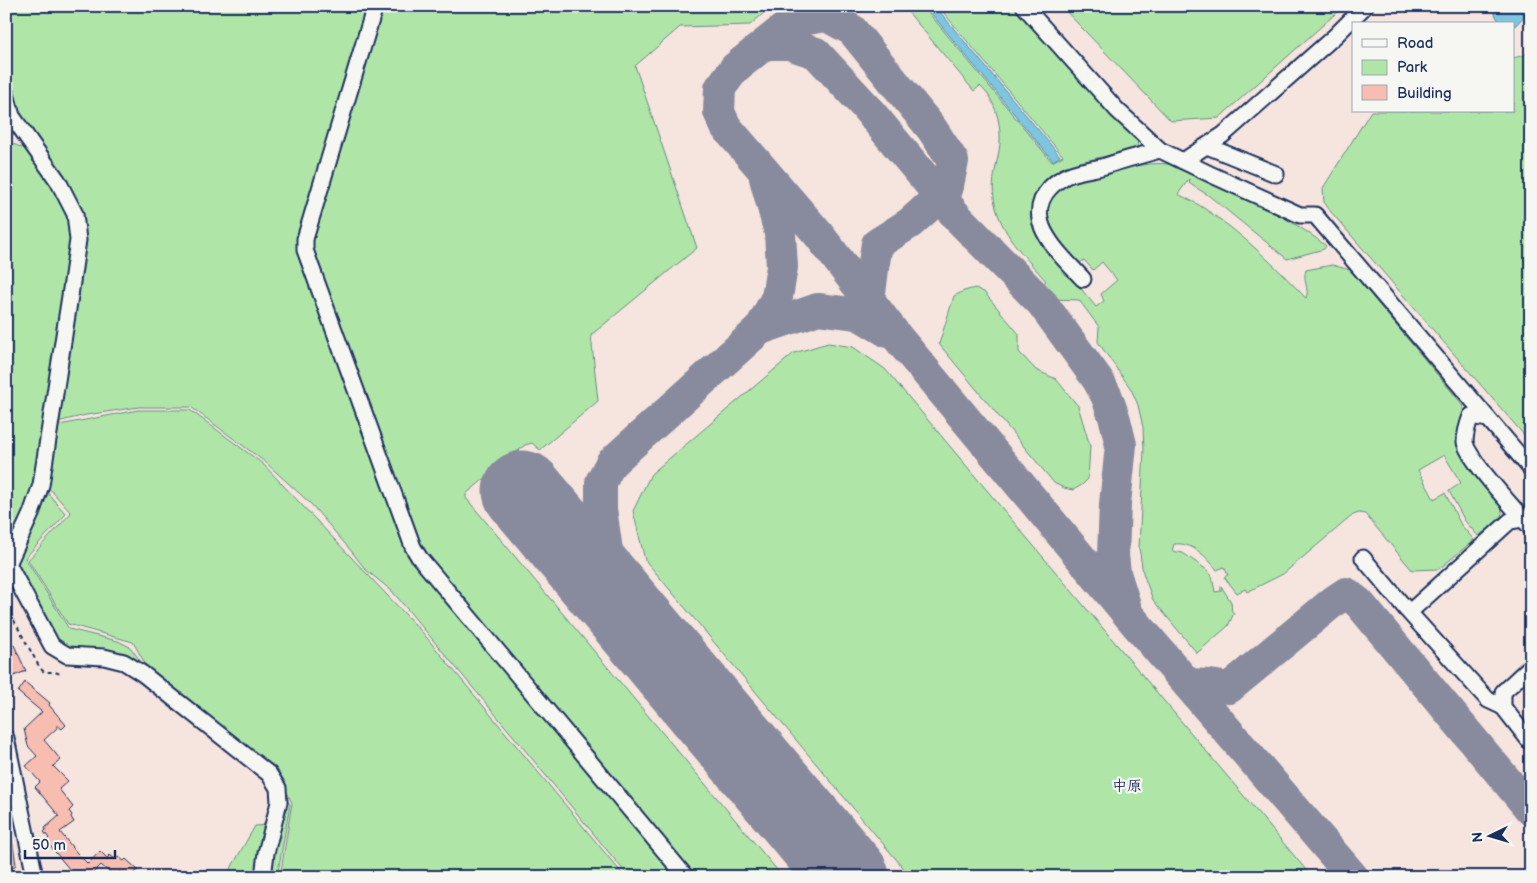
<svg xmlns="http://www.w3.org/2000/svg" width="1537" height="883" viewBox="0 0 1537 883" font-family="'Balsamiq Sans','Klee One',sans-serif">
  <rect width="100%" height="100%" fill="#f6e5de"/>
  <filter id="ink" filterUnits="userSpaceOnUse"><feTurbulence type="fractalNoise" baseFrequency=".02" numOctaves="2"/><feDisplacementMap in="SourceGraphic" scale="10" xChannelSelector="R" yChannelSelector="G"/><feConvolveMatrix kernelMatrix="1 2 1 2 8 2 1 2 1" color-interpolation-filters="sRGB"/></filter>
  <g filter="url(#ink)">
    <!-- green -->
    <g fill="#afe6a8" stroke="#658a83">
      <polygon points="6,6 373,6 302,242 341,359 339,366 351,401 357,404 410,549 651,849 658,850 680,877 629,877 520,744 392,591 366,570 352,552 311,504 265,462 191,407 139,407 86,415 57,422 81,240 12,100 6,65"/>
      <polygon points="380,6 772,6 750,25 680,27 635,66 697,248 591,335 598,401 540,450 532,443 525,445 466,494 466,498 783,877 690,877 421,552 309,242"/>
      <path d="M903,6H923L1052,162L1063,156L938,6H1014L1108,111L1138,140L1137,148L1135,150C1103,157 1056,162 1040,194C1035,205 1034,217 1037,228C1042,245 1059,258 1070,271L1069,274L1096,307L1104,301L1101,294L1117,280L1102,262L1093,270L1084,260L1075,266C1058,246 1029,222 1049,194C1057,182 1067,177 1081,175L1082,177C1108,172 1144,161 1169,164C1221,190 1281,209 1326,246L1324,249L1287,259L1208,195L1190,184L1189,179L1178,194C1187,199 1197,203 1205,209C1242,233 1275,266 1306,298C1310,289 1302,280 1306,270L1332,265L1350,270L1462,404C1463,408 1464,412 1464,416C1464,429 1456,439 1462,453C1467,468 1509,502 1501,516C1499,522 1484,532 1478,536L1465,521L1449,491L1461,483L1444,455L1418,470L1434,499L1445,493L1461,525L1474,540L1439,569L1412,570L1365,514L1359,513L1353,515L1283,574L1247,592L1245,589L1237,593L1224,577L1228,575L1224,567L1217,570C1206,556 1192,542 1174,544L1172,551L1183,553L1207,570L1212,576L1215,592L1221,591V586L1231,602L1232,612L1234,613L1228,626L1197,653L1153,600L1143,573L1139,547L1144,450L1143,427L1138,405L1131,389L1098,342L1099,327L1079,300L1053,299L1041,285L1046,281C1027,259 1004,237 996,208C990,185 995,173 999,151C1002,135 999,113 990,98C988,94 984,90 980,86L974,91Z"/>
      <polygon points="1061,6 1344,6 1219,118 1171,121"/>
      <polygon points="1531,49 1531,443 1331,212 1324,202 1323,188 1371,111 1513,111 1513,58 1525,55"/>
      <polygon points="6,141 30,151 50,183 66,209 71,223 72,248 35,486 10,545 6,544"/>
      <polygon points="975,288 984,292 1019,334 1019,352 1036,370 1056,379 1078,406 1090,446 1088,479 1082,485 1073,490 1064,488 1054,483 939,344 954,296 964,291"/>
      <polygon points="828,343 853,347 885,369 1312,877 911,877 645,560 633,511 651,474 794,353"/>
      <polygon points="138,410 190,410 263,464 422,632 625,877 280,877 292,803 284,786 273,771 147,667 133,642 68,624 28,560 71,513 49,488 59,425"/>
      <polygon points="45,490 66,514 25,558 69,629 118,641 130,647 142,663 115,653 67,646 53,635 18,570 17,558"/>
      <polygon points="283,792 290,805 277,877 267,877"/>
      <polygon points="268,825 257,877 226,877 255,826"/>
    </g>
    <!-- water -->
    <g fill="#7ec6df" stroke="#568aab">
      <polygon points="925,6 935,6 1060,156 1053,161"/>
      <polygon points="1491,6 1531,6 1531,9 1513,28 1513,24 1500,24"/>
    </g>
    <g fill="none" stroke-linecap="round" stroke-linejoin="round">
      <!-- taxiway -->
      <g stroke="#888a9e" stroke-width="32">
        <polyline points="765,44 789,44 816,53 865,106 958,218 1042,303 1098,380 1107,397 1115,420 1121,445 1115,504 1113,555 1115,573 1125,605"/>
        <polyline points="869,301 873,269 877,244 910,223 947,190 953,161 932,129 852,30 827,16 807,19 786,27 735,68 720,88 719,112 726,127 819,235 898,338 1131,618 1353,877"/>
        <polyline points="760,329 777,297 782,267 780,233 765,178"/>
        <polyline points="618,602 611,578 601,509 601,482 611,463 760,329 818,309 858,314 888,332"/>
        <polyline points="1188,684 1210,685 1229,688 1334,601 1346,593 1359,603 1531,810"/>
      </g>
      <!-- runway -->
      <polyline stroke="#888a9e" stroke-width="81" points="523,491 849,877"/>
    </g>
    <!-- building -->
    <g fill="#f7bdb1" stroke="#1b2f5e">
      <polygon points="14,645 26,671 6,679 6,648"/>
      <polygon points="25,682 50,703 49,705 66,725 62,729 57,725 57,728 44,740 61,760 53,766 68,781 59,789 73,807 69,811 72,815 71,817 74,822 60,832 77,853 88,864 100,851 107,858 110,855 115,859 119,857 124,861 126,859 138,870 129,877 126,877 120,872 114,876 101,865 89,877 62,877 70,870 46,841 49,838 44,832 46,830 45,828 59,816 35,787 40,782 26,766 37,756 28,746 24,729 42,712 18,692"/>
      <polygon points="12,839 16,865 6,873 6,840"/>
    </g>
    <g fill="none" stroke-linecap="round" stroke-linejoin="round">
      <defs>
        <g id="minor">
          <polyline points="375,6 305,239 305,250 413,547 419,557 686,877"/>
          <polyline points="1024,6 1117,110 1160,150 1212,175 1300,215 1315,215 1531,469"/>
          <polyline points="6,94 12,116 58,181 75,214 78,240 70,296 41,485 31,514 8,564"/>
          <polyline points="1207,146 1276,174"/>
          <polyline points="1183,161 1223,135 1335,36 1365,6"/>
          <path d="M1083,279C1069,264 1053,249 1044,231C1033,208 1043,189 1064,177C1077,170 1092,170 1105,166C1123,160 1142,155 1160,150"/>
          <path d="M1488,419L1471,416C1468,424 1465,433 1465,442C1467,458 1518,513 1531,528"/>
          <polyline points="1363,558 1406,609 1413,609 1510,521 1523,519"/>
          <polyline points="6,560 52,646 67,655 104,657 124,662 143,674 269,774 278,788 279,802 266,853 263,877"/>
          <polyline points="1406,609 1488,700 1503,707"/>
          <polyline points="1531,666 1503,692 1503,707 1531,743"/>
          <polyline points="6,738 35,877"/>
        </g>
      </defs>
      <!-- minor casing -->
      <use href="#minor" stroke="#1b2f5e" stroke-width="19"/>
      <!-- path -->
      <polyline stroke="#1b2f5e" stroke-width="2" stroke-dasharray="4 4" stroke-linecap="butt" points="6,606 40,668 44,672 55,672 63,675"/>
      <!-- minor -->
      <use href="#minor" stroke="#f6f6f2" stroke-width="15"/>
    </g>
  </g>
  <g text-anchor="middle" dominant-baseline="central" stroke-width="4.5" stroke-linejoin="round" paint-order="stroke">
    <!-- quarter labels -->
    <g font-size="15" font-weight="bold" fill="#1b2f5e" stroke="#f6f6f2">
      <text x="1127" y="786">中原</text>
    </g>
  </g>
  <!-- margin -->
  <rect width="1537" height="883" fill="none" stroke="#f6f6f2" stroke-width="25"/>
  <rect x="12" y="12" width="1512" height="858" fill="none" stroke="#1b2f5e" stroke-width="2" filter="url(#ink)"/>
  <!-- legend -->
  <rect x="1352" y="22" width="162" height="90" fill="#f6f6f2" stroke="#9ea6b7"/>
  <rect x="1362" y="39" width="25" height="8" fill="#f6f6f2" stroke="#9ea6b7"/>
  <text x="1397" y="48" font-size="15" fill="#1b2f5e">Road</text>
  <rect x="1362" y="60" width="25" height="15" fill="#afe6a8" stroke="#9ea6b7"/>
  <text x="1397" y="72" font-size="15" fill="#1b2f5e">Park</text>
  <rect x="1362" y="85" width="25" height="15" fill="#f7bdb1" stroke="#9ea6b7"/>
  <text x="1397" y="98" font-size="15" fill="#1b2f5e">Building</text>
  <!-- north arrow -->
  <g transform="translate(1490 836) rotate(265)" stroke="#f6f6f2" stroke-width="4" paint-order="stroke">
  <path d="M0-4L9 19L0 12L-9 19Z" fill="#1b2f5e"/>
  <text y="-8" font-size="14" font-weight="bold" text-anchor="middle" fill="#1b2f5e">N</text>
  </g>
  <!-- scale -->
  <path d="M25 850v8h90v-8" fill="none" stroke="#1b2f5e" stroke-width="2.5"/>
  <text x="32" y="850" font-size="15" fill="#1b2f5e" stroke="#f6f6f2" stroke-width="4" paint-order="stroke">50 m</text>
</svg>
